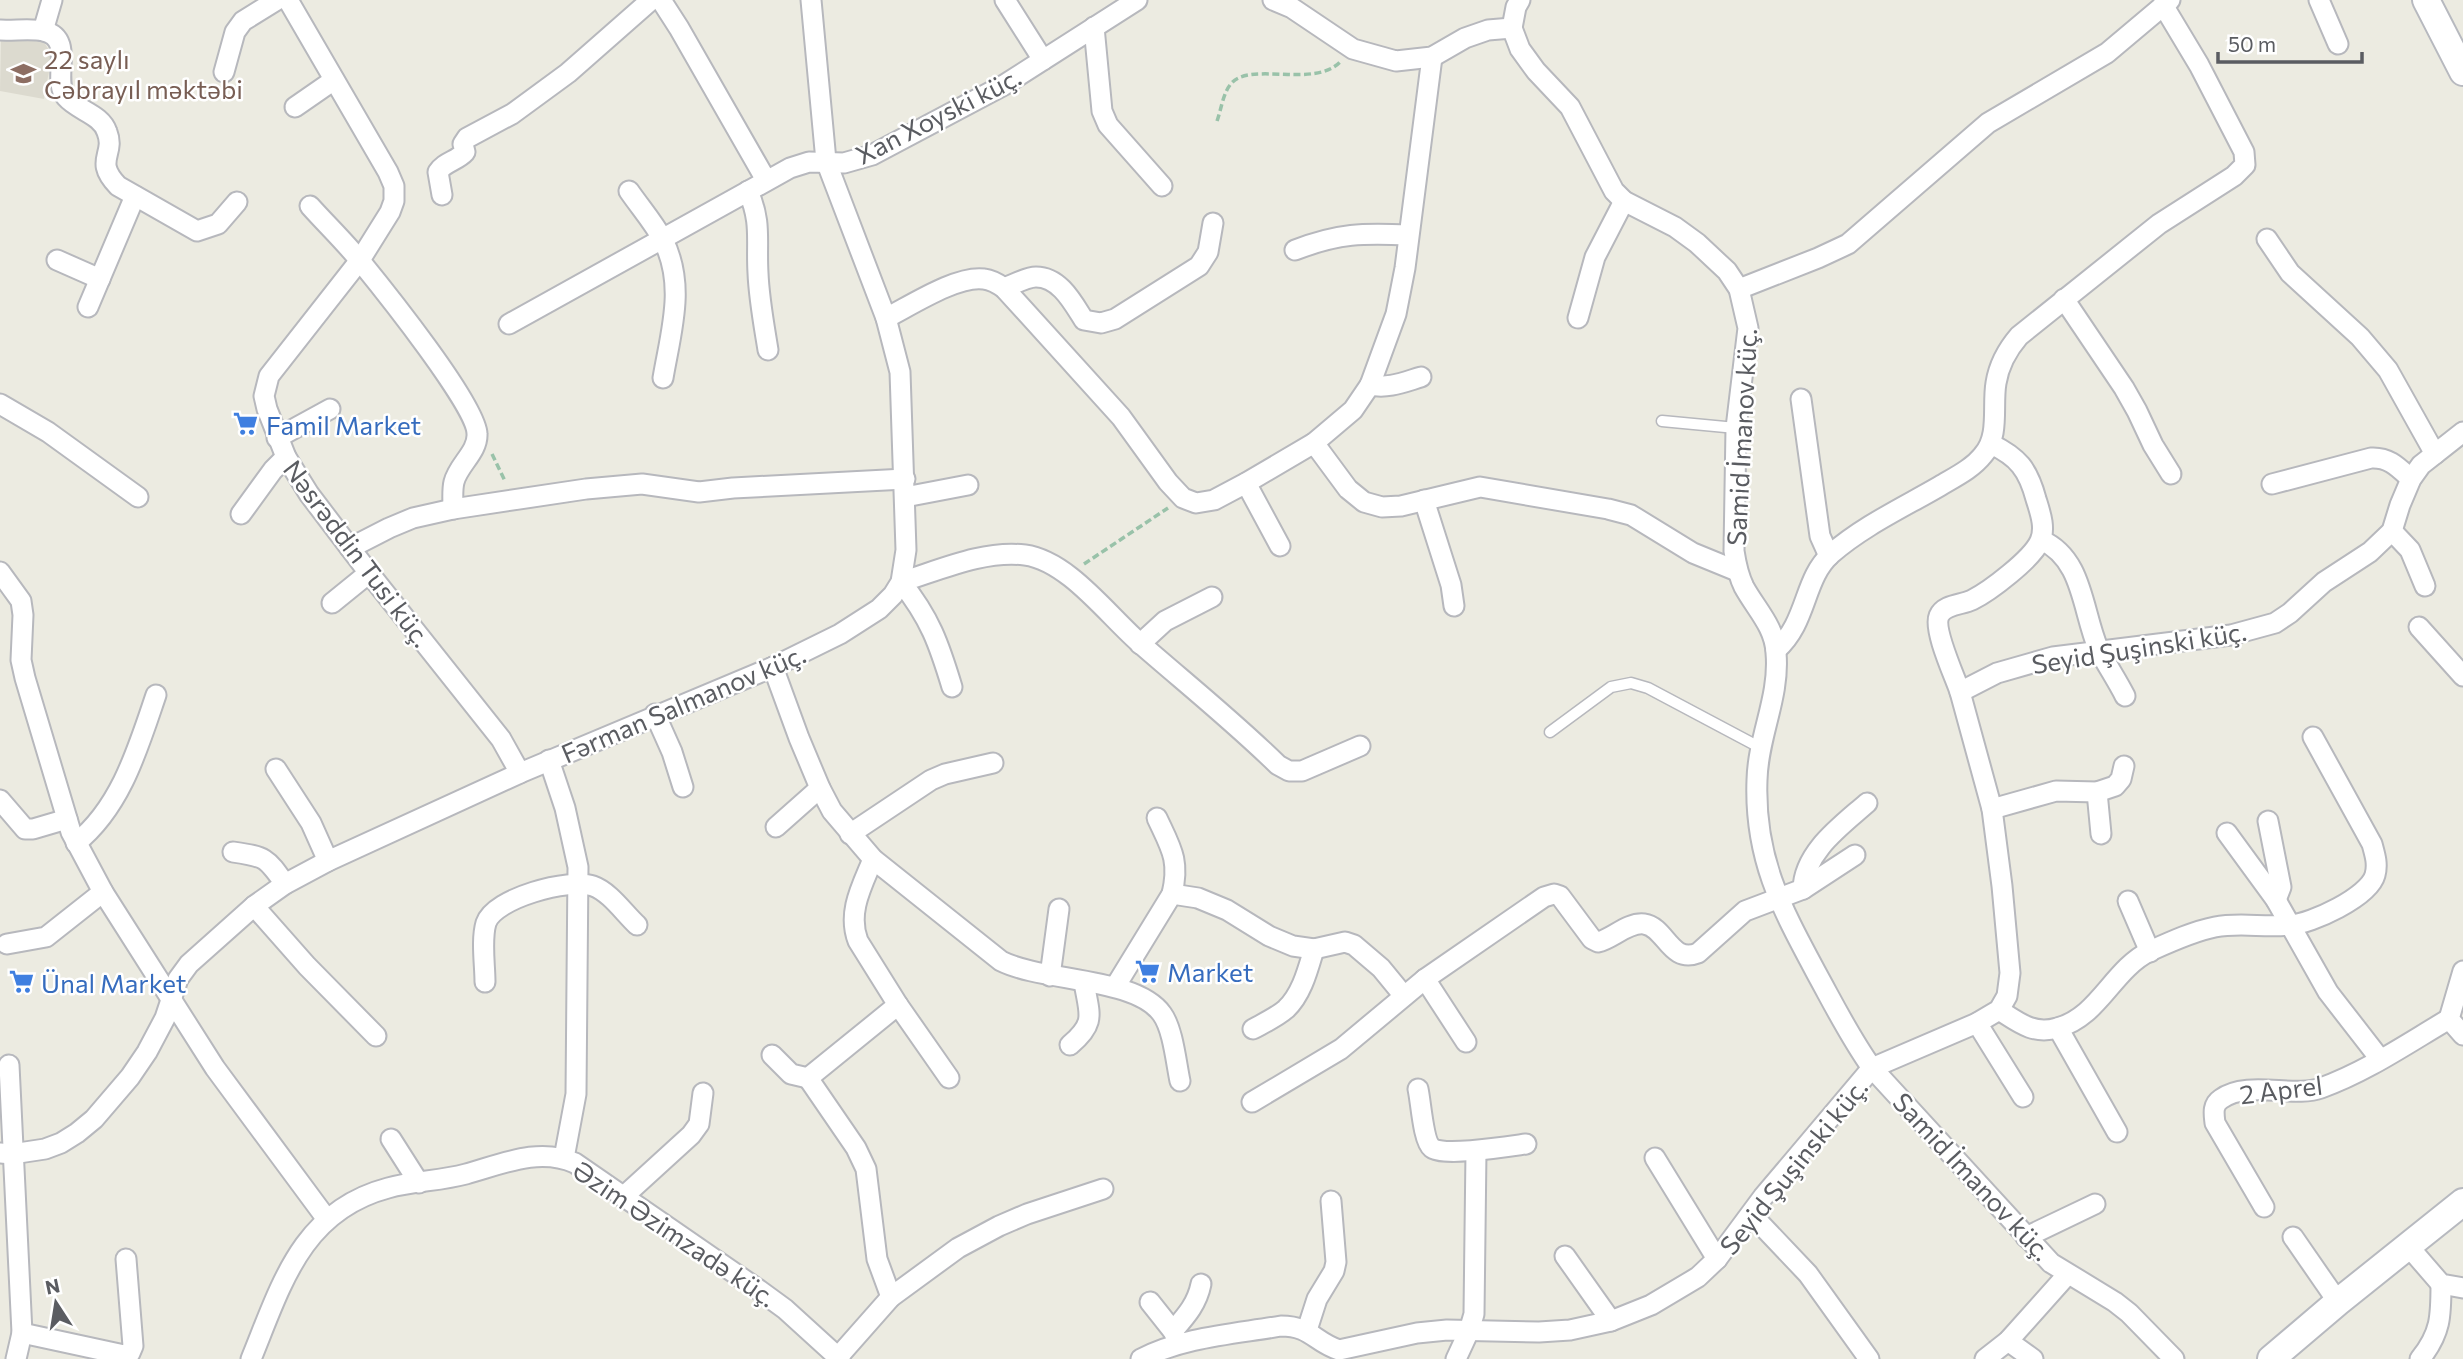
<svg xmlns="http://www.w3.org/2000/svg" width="2463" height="1359" viewBox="0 0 2463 1359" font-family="Commissioner,sans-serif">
  <rect width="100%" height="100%" fill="#ecebe1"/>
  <!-- education -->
  <polygon fill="#dcdacf" points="1,35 42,39 52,55 44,99 0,91"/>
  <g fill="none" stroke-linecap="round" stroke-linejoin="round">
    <defs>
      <g id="lane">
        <polyline points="1662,421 1736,428"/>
        <polyline points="1550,732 1611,687 1631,683 1648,688 1761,748"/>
      </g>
      <g id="street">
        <polyline points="288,0 388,172 394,186 394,201 390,212 360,260 269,376 264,396 267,409 286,457 309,494 369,573 501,739 520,773"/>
        <polyline points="661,0 679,28 766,180"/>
        <polyline points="1005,0 1043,60"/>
        <polyline points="1273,0 1292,8 1353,49 1396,61 1432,57 1465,38 1488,30 1512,28"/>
        <polyline points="2319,0 2338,44"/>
        <polyline points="1094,27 1102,111 1108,125 1162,186"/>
        <path d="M1512,28L1520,49L1536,71L1570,107L1614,191L1624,201L1675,227L1697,243L1727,271L1739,289L1748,328L1736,428L1734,551C1736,564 1738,575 1744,587C1756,609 1775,627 1776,653C1780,697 1758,736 1757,780C1754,859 1782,909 1818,976C1835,1007 1851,1039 1872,1068L2051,1263L2115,1302L2129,1313L2174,1359"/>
        <polyline points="1512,28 1516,7 1520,0"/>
        <path d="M0,30C13,31 31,28 44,31C76,39 51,79 66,97C78,111 101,114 107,132C116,155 93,160 118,186L197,231L218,224L237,202"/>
        <polyline points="43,31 52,0"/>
        <polyline points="224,72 235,32 243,21 277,0"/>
        <polyline points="295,107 334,80"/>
        <path d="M629,191C640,207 654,223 663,240C686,285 671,331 663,378"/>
        <path d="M748,191C762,223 756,240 758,273C759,299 764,325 768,350"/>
        <path d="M442,195L438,172C444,162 457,161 465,152L463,144L467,138L512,114L568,73L651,0"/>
        <path d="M310,206C327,225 345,242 361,262C383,289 477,406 477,434C478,452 458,465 454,482C452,490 453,500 453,509"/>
        <polyline points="2267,239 2290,273 2360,337 2388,370 2435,454"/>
        <path d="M1295,250C1339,233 1363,233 1408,235"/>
        <polyline points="57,260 100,279"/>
        <path d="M1004,288C1013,285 1026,277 1036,277C1060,277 1073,303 1084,320L1101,323L1115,319L1199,266L1208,252L1213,223"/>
        <polyline points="1739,289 1818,258 1848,244 1988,123 2107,53 2170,0"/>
        <polyline points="2064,299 2124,388 2137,411 2153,445 2171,474"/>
        <polyline points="88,307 135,196"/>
        <path d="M886,318C910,306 957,275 984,279C992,280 997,283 1004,288L1121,417L1168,482L1183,498L1196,503L1214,500L1246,483L1314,443L1353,410L1370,385L1396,314L1405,268L1432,57"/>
        <polyline points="1578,318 1595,257 1624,201"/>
        <polyline points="509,324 790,168 809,162 844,163 872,155 1004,85 1137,0"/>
        <path d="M1370,385C1388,389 1404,382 1421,377"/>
        <polyline points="1801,399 1820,536 1829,556"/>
        <polyline points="0,404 48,432 138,497"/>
        <polyline points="277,438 330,409"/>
        <polyline points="1314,443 1348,489 1364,502 1382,507 1401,506 1480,487 1608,509 1631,515 1693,553 1737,571"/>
        <polyline points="1246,483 1280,546"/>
        <path d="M2272,484L2371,458C2389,457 2398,467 2411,479"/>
        <polyline points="905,497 968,485"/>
        <polyline points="1424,500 1451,585 1454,606"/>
        <polyline points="241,514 273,470 286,457"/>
        <polyline points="2392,531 2410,550 2425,586"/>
        <path d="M2041,540C2083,558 2082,610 2098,648C2106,664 2117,680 2125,696"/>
        <polyline points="350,548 389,528 413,518 453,509 586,489 642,484 699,492 733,488 905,479"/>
        <polyline points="0,572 21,601 23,615 21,660 25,678 71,832 103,892 215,1068 326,1218"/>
        <polyline points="332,603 369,573"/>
        <polyline points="2419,627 2463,676"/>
        <polyline points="1140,644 1165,621 1212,597"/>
        <path d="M1776,650C1808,622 1803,579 1831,554C1863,526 1904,507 1940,486C1955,477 1972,469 1983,455C2000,436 1992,406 1996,383C1999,364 2007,350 2019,336L2159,224L2234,176L2245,165L2244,152L2199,65L2163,5"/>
        <path d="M773,667L799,738L820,788L832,811L873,859L1001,961C1043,982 1136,977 1162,1014C1173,1029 1176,1062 1180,1081"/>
        <path d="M952,687C939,644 930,618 901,582C940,570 983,550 1025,555C1069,561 1109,617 1142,645C1188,685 1234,722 1278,765L1289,771H1302L1360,746"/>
        <path d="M1960,692C1955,677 1933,630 1939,616C1944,604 1962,605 1972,600C1990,591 2032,559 2040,541C2046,528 2040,512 2036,499C2028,469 2018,457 1991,444"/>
        <polyline points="655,714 672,752 683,787"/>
        <polyline points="549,760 565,808 578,867 576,1094 564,1158"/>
        <polyline points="276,769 311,823 328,861"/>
        <polyline points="2097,792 2101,834"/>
        <polyline points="0,800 25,829 33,829 67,819"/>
        <polyline points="1992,809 2056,791 2097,792 2115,786 2121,779 2124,766"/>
        <path d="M1157,818C1171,848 1180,860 1172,894"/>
        <polyline points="2268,821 2281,887 2276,900"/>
        <polyline points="776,827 820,788"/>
        <polyline points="2227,833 2276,900 2328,992 2380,1059"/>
        <polyline points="850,834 931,780 945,774 993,763"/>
        <path d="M76,843C121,807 138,748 156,695"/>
        <path d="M233,852C266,857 266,857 285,884"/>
        <path d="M873,859C862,886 847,912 858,941L898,1005L808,1078L856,1148L866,1169L877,1259L891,1297"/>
        <polyline points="1803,889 1855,855"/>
        <polyline points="2128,901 2150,952"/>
        <polyline points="254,906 307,966 376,1036"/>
        <polyline points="7,944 46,937 103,892"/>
        <polyline points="2463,971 2449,1019 2463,1035"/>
        <polyline points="1050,976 1059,909"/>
        <polyline points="1425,979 1466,1042"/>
        <path d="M485,982C485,965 481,940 486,923C494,898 569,878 593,886C610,892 624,913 637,925"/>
        <polyline points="1115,987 1172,894 1198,898 1227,910 1269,936 1293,946 1314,949 1345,942 1354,945 1381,968 1404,996"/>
        <polyline points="898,1005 949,1078"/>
        <path d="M1999,1010C2018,1022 2033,1035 2057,1028C2099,1017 2112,970 2150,951C2170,942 2194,931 2215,927C2240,922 2265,928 2290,925C2311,924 2369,897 2375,875C2378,864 2375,855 2372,844L2313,737"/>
        <polyline points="1977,1023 2023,1097"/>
        <polyline points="2058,1028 2117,1132"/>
        <path d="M1253,1029C1264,1023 1277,1017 1286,1009C1302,994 1308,969 1314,949"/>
        <path d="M1070,1045C1097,1022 1089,1014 1084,982"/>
        <polyline points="772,1055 791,1074 808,1078"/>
        <polyline points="9,1065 22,1333 16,1359"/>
        <path d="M1418,1089C1421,1102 1423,1141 1432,1148C1442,1157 1511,1146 1526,1144"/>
        <path d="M1252,1102L1341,1049L1425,979L1544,897L1554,894L1560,896L1592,939L1598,942C1612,939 1628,922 1644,924C1666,927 1670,964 1698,953L1745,911L1803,889C1804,852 1841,826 1867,803"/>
        <polyline points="391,1139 419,1183"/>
        <polyline points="0,1153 12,1154 45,1149 61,1143 77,1133 94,1119 130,1077 147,1052 165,1018 178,979 189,964 254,906 285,884 328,861 520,773 773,667 840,634 879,609 893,595 901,582 906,550 900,372 886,318 826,161 811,0"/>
        <polyline points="1655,1158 1717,1259"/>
        <polyline points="623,1197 691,1135 699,1124 703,1093"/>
        <path d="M2264,1207L2215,1123C2214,1114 2212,1105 2221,1099C2247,1080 2294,1098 2321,1088C2366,1072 2408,1043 2449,1019"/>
        <polyline points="1752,1215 1808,1274 1869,1359"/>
        <polyline points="2026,1237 2095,1204"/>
        <polyline points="2293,1237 2338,1302"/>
        <polyline points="2409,1247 2441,1284 2463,1288"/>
        <polyline points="1565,1256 1611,1321"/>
        <polyline points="1150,1302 1173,1331 1177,1340"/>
        <polyline points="1307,1330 1317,1299 1334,1271 1336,1262 1331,1201"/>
        <path d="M1173,1331C1186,1316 1197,1304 1201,1284"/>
        <polyline points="22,1333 124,1355 130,1353 133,1346 126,1259"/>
        <polyline points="2008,1341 2033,1359"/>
        <polyline points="838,1357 891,1297 958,1248 999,1226 1027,1214 1103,1189"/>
        <path d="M251,1359C281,1286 301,1211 388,1188C413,1181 440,1181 466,1174C502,1164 539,1147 575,1163L759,1290L785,1309L840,1359"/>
        <path d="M1141,1359C1183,1337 1235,1334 1281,1326C1311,1326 1314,1342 1339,1350L1417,1333L1447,1330L1539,1332L1570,1330L1611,1321L1651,1305L1698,1277L1717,1259L1763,1197L1872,1068L1977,1023L1999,1010L2007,996L2010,973L2002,886L1992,809L1960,692L1997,673L2053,657L2231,635L2275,623L2290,613L2324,582L2370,552L2392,531L2400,505L2411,479L2421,465L2463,432"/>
        <polyline points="1456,1359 1469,1331 1474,1314 1476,1151"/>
        <polyline points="1985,1359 2008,1341 2067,1275"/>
        <path d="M2420,1359C2441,1333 2441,1316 2441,1284"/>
      </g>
      <g id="secondary">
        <polyline points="2426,0 2463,72"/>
        <polyline points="2271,1359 2338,1302 2463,1202"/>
      </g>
    </defs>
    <!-- lane casing -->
    <use href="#lane" stroke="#b7b8bd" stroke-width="13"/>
    <!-- street casing -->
    <use href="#street" stroke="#b7b8bd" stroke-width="23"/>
    <!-- secondary casing -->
    <use href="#secondary" stroke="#b7b9bf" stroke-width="30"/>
    <!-- path -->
    <g stroke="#99c2a9" stroke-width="3.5" stroke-dasharray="7 3.5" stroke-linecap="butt">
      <path d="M1217,121C1221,110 1223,94 1230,85C1247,60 1314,89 1340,62"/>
      <polyline points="492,454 505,481"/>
      <polyline points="1084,564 1168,508"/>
    </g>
    <!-- lane -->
    <use href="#lane" stroke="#fff" stroke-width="10"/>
    <!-- street -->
    <use href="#street" stroke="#fff" stroke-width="19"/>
    <!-- secondary -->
    <use href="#secondary" stroke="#fff" stroke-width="26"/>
  </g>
  <!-- icons -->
  <defs>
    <symbol id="school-bare" viewBox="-9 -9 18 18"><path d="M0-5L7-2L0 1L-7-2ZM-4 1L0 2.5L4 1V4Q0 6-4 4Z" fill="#8d6e63" stroke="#fff" stroke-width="2.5" paint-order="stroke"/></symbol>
    <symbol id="supermarket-bare" viewBox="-9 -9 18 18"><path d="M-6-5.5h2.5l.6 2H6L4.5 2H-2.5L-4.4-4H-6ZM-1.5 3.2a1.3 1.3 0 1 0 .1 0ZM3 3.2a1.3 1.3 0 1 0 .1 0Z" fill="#3f7fe0" stroke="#fff" stroke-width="2.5" paint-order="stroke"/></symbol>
  </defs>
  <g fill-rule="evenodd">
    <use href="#school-bare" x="6" y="56" width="35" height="35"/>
    <use href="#supermarket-bare" x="228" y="406" width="35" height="35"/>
    <use href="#supermarket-bare" x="1130" y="954" width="35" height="35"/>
    <use href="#supermarket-bare" x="4" y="964" width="35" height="35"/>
  </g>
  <g text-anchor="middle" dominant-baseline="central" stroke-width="5" stroke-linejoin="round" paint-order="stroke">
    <!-- education labels -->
    <g font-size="26" fill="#785e54" stroke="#fff" text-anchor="start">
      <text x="44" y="58">22 saylı<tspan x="44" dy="30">Cəbrayıl məktəbi</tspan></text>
    </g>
    <!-- street labels -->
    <g font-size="26" fill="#5a5c61" stroke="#fff">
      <text transform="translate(938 115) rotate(-27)">Xan Xoyski küç.</text>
      <text transform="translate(1741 437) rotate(-87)">Samid İmanov küç.</text>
      <text transform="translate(358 553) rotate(53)">Nəsrəddin Tusi küç.</text>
      <text transform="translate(2139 647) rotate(-9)">Seyid Şuşinski küç.</text>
      <text transform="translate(683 703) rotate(-23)">Fərman Salmanov küç.</text>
      <text transform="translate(2281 1089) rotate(-7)">2 Aprel</text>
      <text transform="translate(1793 1166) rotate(-51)">Seyid Şuşinski küç.</text>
      <text transform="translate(1973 1176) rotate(47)">Samid İmanov küç.</text>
      <text transform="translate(675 1233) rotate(34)">Əzim Əzimzadə küç.</text>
    </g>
    <!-- shop labels -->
    <g font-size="26" fill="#366cbe" stroke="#fff" text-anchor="start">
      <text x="266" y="424">Famil Market</text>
      <text x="1167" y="971">Market</text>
      <text x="41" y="982">Ünal Market</text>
    </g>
  </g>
  <!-- north arrow -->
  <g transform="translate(56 1303) rotate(348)" stroke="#ffffff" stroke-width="5" paint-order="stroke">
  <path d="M0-5L12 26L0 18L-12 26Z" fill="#5a5c61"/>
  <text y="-10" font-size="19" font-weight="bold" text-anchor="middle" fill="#5a5c61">N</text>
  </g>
  <!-- scale -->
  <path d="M2218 52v10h144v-10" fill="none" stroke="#5a5c61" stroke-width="3.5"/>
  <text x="2228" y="52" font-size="21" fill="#5a5c61" stroke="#ffffff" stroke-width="5" paint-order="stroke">50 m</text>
</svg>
